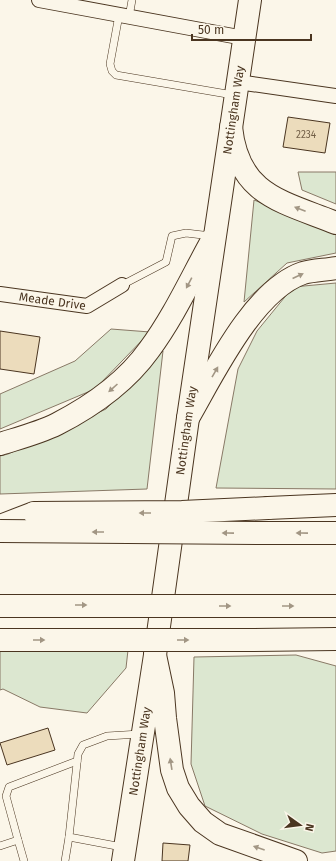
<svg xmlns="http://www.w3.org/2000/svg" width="336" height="861" viewBox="0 0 336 861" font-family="'Fira Sans',sans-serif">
  <rect width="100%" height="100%" fill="#fbf6e9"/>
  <!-- green -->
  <g fill="#dce7d0" stroke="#887966">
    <polygon points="298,172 336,172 336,204 302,190"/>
    <polygon points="254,200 336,232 336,253 287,263 244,302"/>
    <polygon points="336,283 336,489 216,488 238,369 257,331 293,287"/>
    <polygon points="111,329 150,332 95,389 0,429 0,394 75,361"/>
    <polygon points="163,351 147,489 0,494 0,456 8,454 106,409"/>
    <polygon points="128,650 126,668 87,713 40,707 3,689 0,690 0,651"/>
    <polygon points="296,655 336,666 336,851 322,853 262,834 205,806 191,764 194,657"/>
  </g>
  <!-- building -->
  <g fill="#ecdcbc" stroke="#4a3520">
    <polygon points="288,117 330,123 325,153 283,147"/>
    <polygon points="0,331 40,337 34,374 0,369"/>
    <polygon points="48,728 55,750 7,765 0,743"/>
    <polygon points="163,843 190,845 188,861 162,861"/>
  </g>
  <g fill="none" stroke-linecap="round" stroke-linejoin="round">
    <defs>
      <g id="lane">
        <polyline points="119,15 110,64 112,71 116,75 233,95"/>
        <polyline points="129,17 132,0"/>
        <polyline points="122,285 166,262 172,236 186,233 211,236"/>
        <polyline points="18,840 6,796 9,787 77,761"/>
        <polyline points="0,846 18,840 24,861"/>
        <polyline points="122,847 69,837 78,754 83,745 107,736 140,734"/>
        <polyline points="65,861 69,837"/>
      </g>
      <g id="street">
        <polyline points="39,0 244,38"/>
        <polyline points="238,82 336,96"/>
        <path id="s1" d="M0,294L87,306L122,285"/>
      </g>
      <g id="primary">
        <path id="s2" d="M123,861L155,655L188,418L250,0"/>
      </g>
      <g id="highway">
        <path d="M231,127C238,195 281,201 336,223"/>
        <path d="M188,418C213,375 253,290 303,273C313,270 325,270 336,268"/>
        <path d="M0,444C19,438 39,433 57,424C92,406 126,382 149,350C175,315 193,274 214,237"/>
        <polyline points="268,508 336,505"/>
        <polyline points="0,526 34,513"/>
        <polyline points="267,533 336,533"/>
        <polyline points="249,606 336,606"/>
        <polyline points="251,640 336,639"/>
        <polyline points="155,655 163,693 165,718 172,770 178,788 189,806 203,822 220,834 296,861"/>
      </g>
    </defs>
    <!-- lane casing -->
    <use href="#lane" stroke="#4a3520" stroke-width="8"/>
    <!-- street casing -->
    <use href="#street" stroke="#4a3520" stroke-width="16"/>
    <!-- primary casing -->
    <use href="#primary" stroke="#4a3520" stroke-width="24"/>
    <!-- highway casing -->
    <use href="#highway" stroke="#4a3520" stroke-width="24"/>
    <!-- lane -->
    <use href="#lane" stroke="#fbf6e9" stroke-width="7"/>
    <!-- street -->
    <use href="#street" stroke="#fbf6e9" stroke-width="14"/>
    <!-- primary -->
    <use href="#primary" stroke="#fbf6e9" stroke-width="22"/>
    <!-- highway -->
    <use href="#highway" stroke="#fbf6e9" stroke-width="22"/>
    <defs>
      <g id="highway-bridge">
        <polyline points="34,513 182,512 268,508"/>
        <polyline points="0,531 267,533"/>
        <polyline points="0,606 249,606"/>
        <polyline points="0,640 251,640"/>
      </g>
    </defs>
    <!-- highway-bridge casing -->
    <use href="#highway-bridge" stroke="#4a3520" stroke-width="24" stroke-linecap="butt"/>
    <!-- highway-bridge -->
    <use href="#highway-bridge" stroke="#fbf6e9" stroke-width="22"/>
  </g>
  <!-- one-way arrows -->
  <defs><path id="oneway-solid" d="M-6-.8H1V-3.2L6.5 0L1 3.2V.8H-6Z"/></defs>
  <g fill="#a29684">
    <use href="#oneway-solid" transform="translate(300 209) rotate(-159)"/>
    <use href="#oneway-solid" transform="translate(298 276) rotate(-25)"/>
    <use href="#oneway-solid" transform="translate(189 283) rotate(118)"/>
    <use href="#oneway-solid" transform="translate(215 372) rotate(-60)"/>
    <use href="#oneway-solid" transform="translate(113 388) rotate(138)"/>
    <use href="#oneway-solid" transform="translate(145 513) rotate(180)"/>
    <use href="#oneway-solid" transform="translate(98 532) rotate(-180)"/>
    <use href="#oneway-solid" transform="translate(228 533) rotate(-179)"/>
    <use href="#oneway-solid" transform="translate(302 533) rotate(-179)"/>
    <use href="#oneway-solid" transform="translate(81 605)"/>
    <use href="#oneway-solid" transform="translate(225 606)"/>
    <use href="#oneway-solid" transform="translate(288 606)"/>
    <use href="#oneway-solid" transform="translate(39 640)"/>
    <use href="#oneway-solid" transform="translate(183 640)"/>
    <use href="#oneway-solid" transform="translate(171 764) rotate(-99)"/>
    <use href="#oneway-solid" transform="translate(259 848) rotate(-161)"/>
  </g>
  <g text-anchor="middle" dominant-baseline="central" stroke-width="3" stroke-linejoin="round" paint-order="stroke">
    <!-- number labels -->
    <g font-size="10" fill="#725f47">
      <text x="306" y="135">2234</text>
    </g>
    <!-- street labels -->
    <g font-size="12" fill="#4a3520" stroke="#fbf6e9">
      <text stroke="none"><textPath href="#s2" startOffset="759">Nottingham Way</textPath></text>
      <text stroke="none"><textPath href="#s1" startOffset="53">Meade Drive</textPath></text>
      <text stroke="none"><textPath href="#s2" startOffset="435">Nottingham Way</textPath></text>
      <text stroke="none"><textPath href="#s2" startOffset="111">Nottingham Way</textPath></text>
    </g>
  </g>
  <!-- north arrow -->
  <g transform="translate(300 825) rotate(104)" stroke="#fbf6e9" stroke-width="3" paint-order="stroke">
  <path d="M0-3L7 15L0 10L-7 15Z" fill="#4a3520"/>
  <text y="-6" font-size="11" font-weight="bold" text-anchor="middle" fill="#4a3520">N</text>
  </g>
  <!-- scale -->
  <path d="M192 34v6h119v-6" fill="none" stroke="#4a3520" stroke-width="2"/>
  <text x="198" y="34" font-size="12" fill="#4a3520" stroke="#fbf6e9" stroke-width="3" paint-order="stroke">50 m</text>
</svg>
